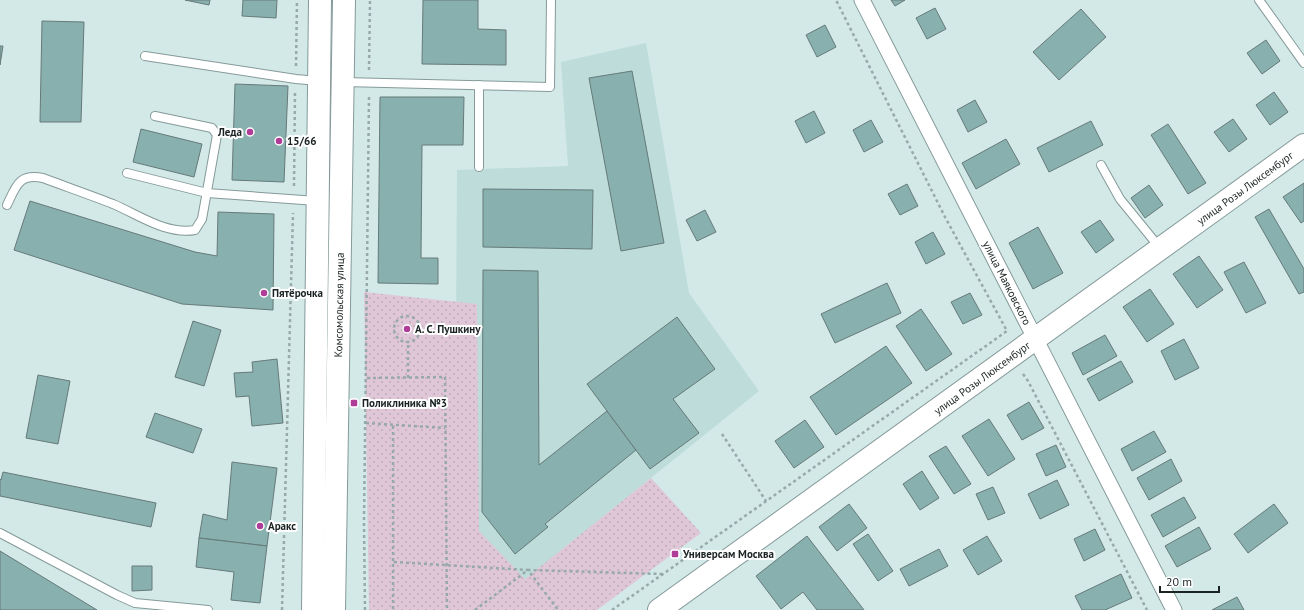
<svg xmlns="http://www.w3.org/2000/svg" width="1304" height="610" viewBox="0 0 1304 610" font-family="'PT Sans',sans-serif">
  <defs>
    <pattern id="grass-dots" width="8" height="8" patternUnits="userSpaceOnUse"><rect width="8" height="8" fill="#dfc7d7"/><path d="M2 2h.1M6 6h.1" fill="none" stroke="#bfabb8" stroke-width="1.8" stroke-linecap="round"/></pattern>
  </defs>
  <rect width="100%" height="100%" fill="#d2e9e8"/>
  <!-- built -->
  <polygon fill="#bddcda" points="646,43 689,293 759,391 508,593 455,510 457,170 568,166 561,62"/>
  <!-- grass -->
  <polygon fill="url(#grass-dots)" points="364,292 477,304 479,531 525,579 651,478 701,533 597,610 369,610"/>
  <!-- building -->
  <g fill="#88b0ae" stroke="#667a79">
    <polygon points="185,0 210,0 209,5"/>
    <polygon points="243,0 277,0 276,18 242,16"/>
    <polygon points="423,0 478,0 478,29 506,30 506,65 422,64"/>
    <polygon points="891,0 905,0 895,6"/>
    <polygon points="935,8 946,29 927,39 916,18"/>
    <polygon points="1081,9 1106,37 1059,80 1033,52"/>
    <polygon points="42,21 84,22 81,122 40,122"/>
    <polygon points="825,25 836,47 817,57 806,35"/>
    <polygon points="1266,40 1280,61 1262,74 1247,53"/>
    <polygon points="0,46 3,46 0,65"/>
    <polygon points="632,71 664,243 621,251 589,78"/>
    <polygon points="235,84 288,86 284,182 232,180"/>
    <polygon points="1274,92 1288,112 1270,125 1256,105"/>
    <polygon points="380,97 464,97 463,145 422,145 421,258 438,258 438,284 378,283"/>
    <polygon points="975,100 987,122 968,132 957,110"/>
    <polygon points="814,111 825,133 806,143 795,121"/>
    <polygon points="1233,119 1247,139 1229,152 1214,132"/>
    <polygon points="871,120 883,142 864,152 853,130"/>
    <polygon points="1091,121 1103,145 1049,172 1037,148"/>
    <polygon points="1168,124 1206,183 1188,194 1151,135"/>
    <polygon points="141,129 202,144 194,177 133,162"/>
    <polygon points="1006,139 1020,164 976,189 962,163"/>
    <polygon points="1304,183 1304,221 1301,223 1283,197"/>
    <polygon points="907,184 918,206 900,215 888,194"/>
    <polygon points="1149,185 1163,205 1145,218 1131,198"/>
    <polygon points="483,189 593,190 592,249 483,247"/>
    <polygon points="30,201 195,252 217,256 218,212 274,214 273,310 182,304 14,250"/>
    <polygon points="1269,209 1304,269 1304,292 1299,294 1255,217"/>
    <polygon points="705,210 716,232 697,241 686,220"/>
    <polygon points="1100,220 1114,240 1096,253 1081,232"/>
    <polygon points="1038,227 1063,273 1033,289 1009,243"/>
    <polygon points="933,232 945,254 926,264 915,242"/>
    <polygon points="1199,256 1223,290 1197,308 1173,274"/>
    <polygon points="1244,262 1266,303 1246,313 1224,272"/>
    <polygon points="483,270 538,271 539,465 607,411 636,450 545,524 548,527 515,554 482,512"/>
    <polygon points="887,283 901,313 835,343 821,314"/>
    <polygon points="1150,289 1174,324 1147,342 1123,307"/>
    <polygon points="970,293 982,315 963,324 951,302"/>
    <polygon points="921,309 952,354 926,371 896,326"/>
    <polygon points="677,317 715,369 673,399 699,433 650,469 587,384"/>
    <polygon points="193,321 221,330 204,386 175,377"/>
    <polygon points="1105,335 1117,356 1083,375 1072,353"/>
    <polygon points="1184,339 1199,368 1175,380 1161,351"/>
    <polygon points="886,346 912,383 836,435 810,397"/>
    <polygon points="277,359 283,423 252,426 249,396 236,397 234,373 253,372 252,362"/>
    <polygon points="1121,361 1133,382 1099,401 1087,379"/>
    <polygon points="38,375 70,381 58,444 26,438"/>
    <polygon points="1029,402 1044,428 1022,440 1007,415"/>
    <polygon points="155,413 202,429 193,453 146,437"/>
    <polygon points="989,419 1015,459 988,476 962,436"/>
    <polygon points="805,420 824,447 794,468 775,441"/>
    <polygon points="1154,431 1166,452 1132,471 1121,449"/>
    <polygon points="1056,445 1066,467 1046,476 1036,454"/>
    <polygon points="946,446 971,484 954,494 929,456"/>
    <polygon points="1171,459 1182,481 1149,500 1137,478"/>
    <polygon points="232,462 277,468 267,546 199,538 203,514 227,520"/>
    <polygon points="922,471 939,498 920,510 903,484"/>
    <polygon points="3,472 156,503 151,527 0,496 0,479 1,480"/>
    <polygon points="1057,480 1069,505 1040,519 1028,494"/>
    <polygon points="993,487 1005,513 988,520 976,494"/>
    <polygon points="1184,497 1196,518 1163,537 1151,515"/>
    <polygon points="849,504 867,528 837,551 819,527"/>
    <polygon points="1274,504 1288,523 1248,553 1234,534"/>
    <polygon points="1199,527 1211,549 1177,567 1165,546"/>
    <polygon points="1095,529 1105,550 1084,561 1074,539"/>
    <polygon points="868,534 893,571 878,581 853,544"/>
    <polygon points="807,536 864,610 817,610 803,592 781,609 756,576"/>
    <polygon points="987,536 1002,561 978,575 963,550"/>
    <polygon points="199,538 267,546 260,603 231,600 234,572 196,567"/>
    <polygon points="939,549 948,566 909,586 900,569"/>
    <polygon points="0,551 97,610 0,610"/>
    <polygon points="132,566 152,566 152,590 132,591"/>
    <polygon points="1121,574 1132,598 1105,610 1082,610 1075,596"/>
    <polygon points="1237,597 1244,610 1212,610"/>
  </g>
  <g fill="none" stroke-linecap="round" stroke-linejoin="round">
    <defs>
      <g id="lane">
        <polyline points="1259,0 1304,63"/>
        <polyline points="145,56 296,79 318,81"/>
        <polyline points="343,82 550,87 551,0"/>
        <polyline points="479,85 479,167"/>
        <polyline points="1101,165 1120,199 1160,248"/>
        <polyline points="127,173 207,193 317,201"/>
        <path d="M7,205C16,186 19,173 43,178C67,187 90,195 113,204C139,215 166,235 195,230L202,219L217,135L212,128L155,116"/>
        <polyline points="0,533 117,595 135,603 208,610"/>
      </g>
      <polyline id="street" points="862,0 1174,610"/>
      <g id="primary">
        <polyline points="313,610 320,0"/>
        <polyline points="334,610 344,0"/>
        <polyline points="659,610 1304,145"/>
      </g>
    </defs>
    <!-- lane casing -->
    <use href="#lane" stroke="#859a99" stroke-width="10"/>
    <!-- street casing -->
    <use href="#street" stroke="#859a99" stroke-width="17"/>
    <!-- primary casing -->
    <use href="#primary" stroke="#859a99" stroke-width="24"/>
    <!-- path -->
    <g stroke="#97a9a9" stroke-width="2.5" stroke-dasharray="3 3" stroke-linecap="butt">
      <polyline points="296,66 297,0"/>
      <polyline points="369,70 370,0"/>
      <polyline points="294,186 295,93"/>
      <circle cx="407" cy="329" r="13"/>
      <polyline points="1023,374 1028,381 1147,610"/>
      <polyline points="367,378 445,377 447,610"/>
      <polyline points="408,378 408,341"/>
      <polyline points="366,423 445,428"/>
      <polyline points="393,426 393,610"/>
      <polyline points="722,434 766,501"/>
      <polyline points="394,562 528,570 558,610"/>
      <polyline points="282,610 293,213"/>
      <polyline points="365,610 364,522 369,97"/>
      <polyline points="475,610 528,570 662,574"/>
      <polyline points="612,610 1007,331 945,217 836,0"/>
    </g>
    <!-- lane -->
    <use href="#lane" stroke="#fff" stroke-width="8"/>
    <!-- street -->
    <use href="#street" stroke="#fff" stroke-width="15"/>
    <!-- primary -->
    <use href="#primary" stroke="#fff" stroke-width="22"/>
  </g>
  <!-- markers -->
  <g fill="#af3c96" stroke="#fff" stroke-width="1.5">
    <circle cx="250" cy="132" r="4"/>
    <circle cx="279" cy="141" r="4"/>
    <circle cx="264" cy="293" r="4"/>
    <circle cx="407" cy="329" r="4"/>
    <rect x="350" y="399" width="8" height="8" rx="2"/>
    <circle cx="260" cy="526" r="4"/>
    <rect x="671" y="550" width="8" height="8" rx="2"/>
  </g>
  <g text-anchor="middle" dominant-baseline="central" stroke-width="4" stroke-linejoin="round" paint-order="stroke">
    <!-- poi labels -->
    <g font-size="11" font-weight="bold" fill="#1a2222" stroke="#fff" text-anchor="start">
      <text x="242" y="132" text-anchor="end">Леда</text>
      <text x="287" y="141">15/66</text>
      <text x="272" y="293">Пятёрочка</text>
      <text x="415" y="329">А. С. Пушкину</text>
      <text x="362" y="403">Поликлиника №3</text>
      <text x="268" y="526">Аракс</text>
      <text x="683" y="554">Универсам Москва</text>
    </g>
    <!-- street labels -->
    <g font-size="11" fill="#1a2222" stroke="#fff">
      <text transform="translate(1245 188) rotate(-36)">улица Розы Люксембург</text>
      <text transform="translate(1007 283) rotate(63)">улица Маяковского</text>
      <text transform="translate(339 305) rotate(-89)">Комсомольская улица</text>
      <text transform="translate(982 378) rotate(-36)">улица Розы Люксембург</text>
    </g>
  </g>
  <!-- scale -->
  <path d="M1160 586v6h59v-6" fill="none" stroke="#1a2222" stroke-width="2"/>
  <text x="1166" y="586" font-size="12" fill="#1a2222" stroke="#ffffff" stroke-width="3" paint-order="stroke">20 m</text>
</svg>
